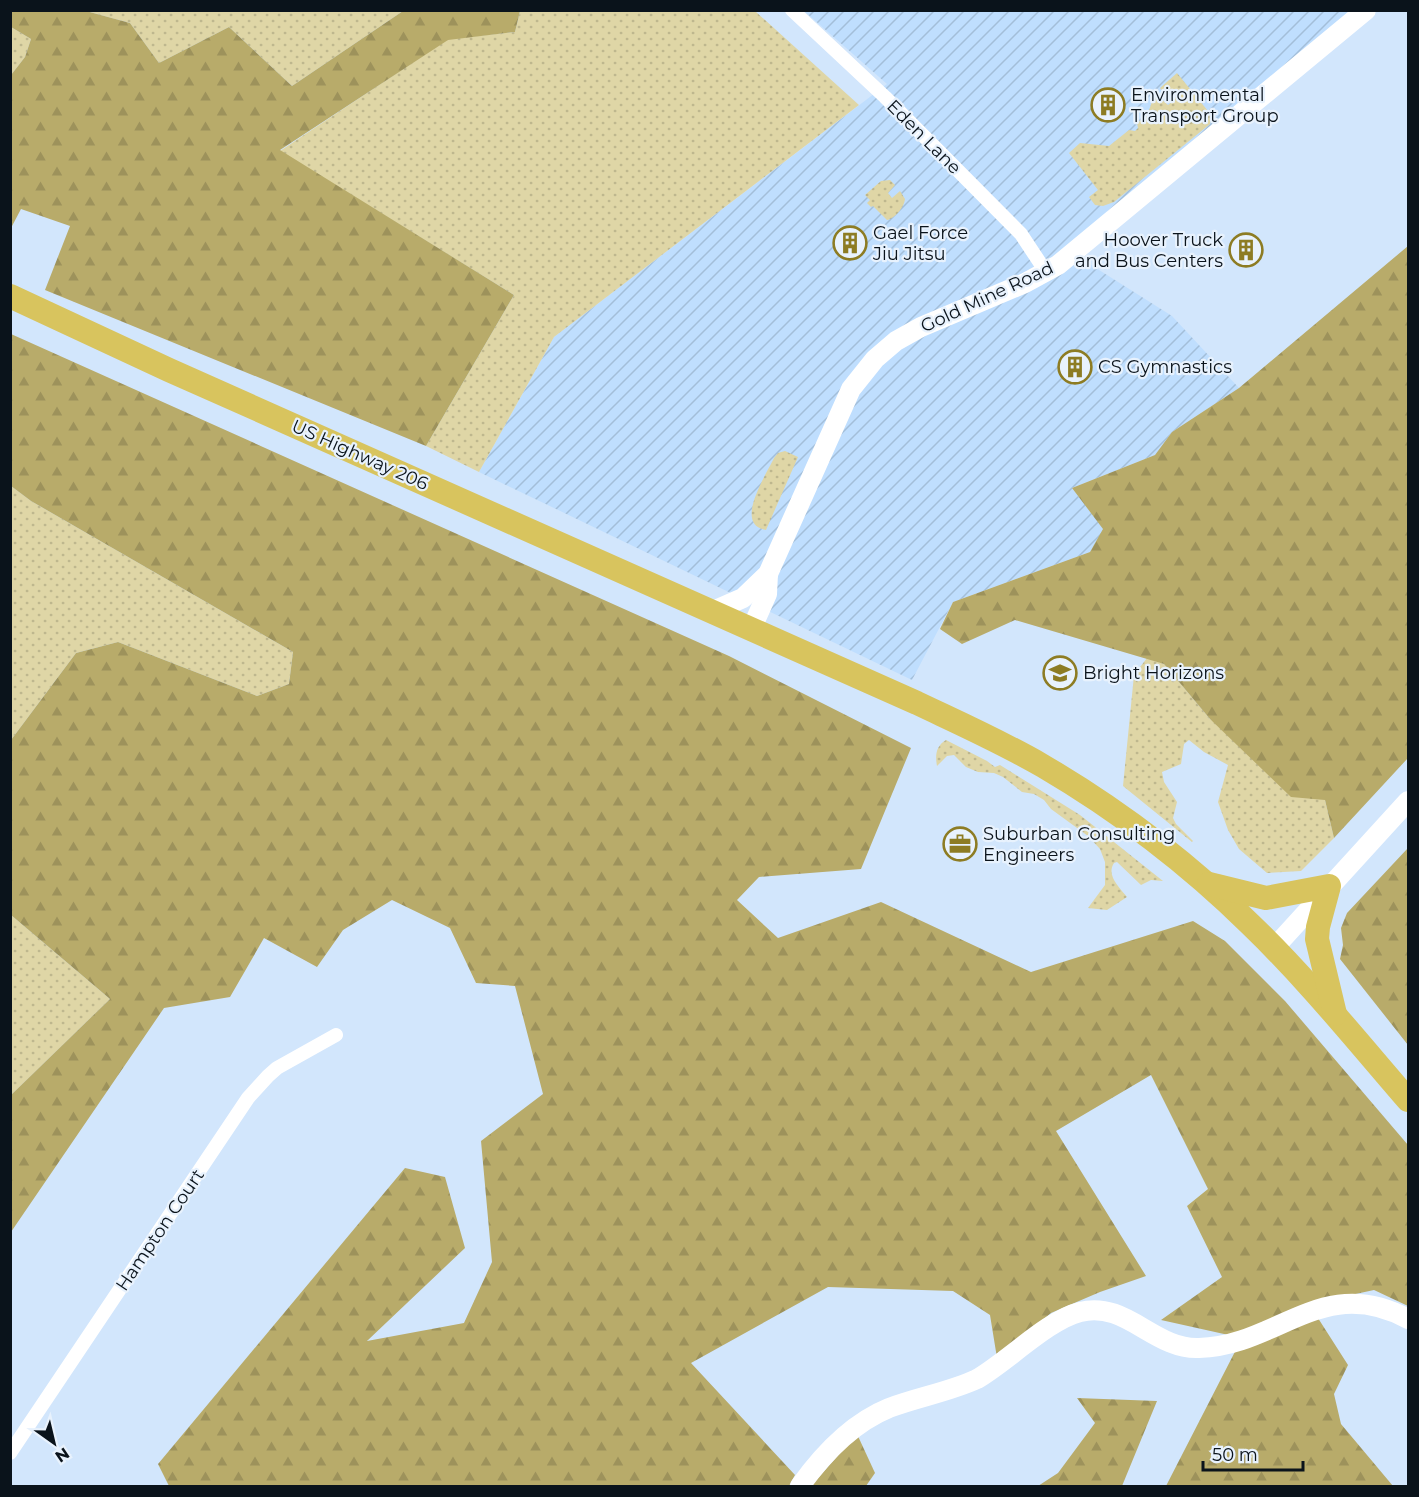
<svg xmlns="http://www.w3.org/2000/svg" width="1419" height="1497" viewBox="0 0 1419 1497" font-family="Montserrat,sans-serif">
  <defs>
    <pattern id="industrial-furrows" width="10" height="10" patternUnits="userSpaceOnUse" patternTransform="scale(1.5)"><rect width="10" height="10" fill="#bfdefe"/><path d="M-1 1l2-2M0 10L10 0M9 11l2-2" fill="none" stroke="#a3bed9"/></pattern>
    <pattern id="grass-dots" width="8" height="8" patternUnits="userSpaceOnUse" patternTransform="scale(1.5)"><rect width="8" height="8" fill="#dfd6a6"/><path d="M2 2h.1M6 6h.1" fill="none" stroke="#beb78e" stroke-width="1.8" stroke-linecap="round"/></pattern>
    <pattern id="forest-firs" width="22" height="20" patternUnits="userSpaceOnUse" patternTransform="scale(1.5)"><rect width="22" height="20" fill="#b8ab6a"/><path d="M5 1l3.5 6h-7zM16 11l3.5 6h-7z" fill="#9d925b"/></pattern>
  </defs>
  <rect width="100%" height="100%" fill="#d2e6fc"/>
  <!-- industrial -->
  <polygon fill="url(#industrial-furrows)" points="804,11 1352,11 1069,251 1172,316 1239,388 1172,432 1155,455 1072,488 1104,529 1090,552 953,602 912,680 479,472 554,337 887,84"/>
  <!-- grass -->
  <g fill="url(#grass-dots)">
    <polygon points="86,11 403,11 292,86 229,27 159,63 130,23"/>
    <polygon points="520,11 755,11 859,105 554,337 479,472 426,446 514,295 280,151 448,39 515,32"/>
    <polygon points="11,27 31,39 25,57 11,75"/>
    <polygon points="1177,73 1208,111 1211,117 1210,124 1114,202 1103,206 1095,205 1089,197 1098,190 1069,153 1080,143 1109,146 1129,130 1135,131 1138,128 1137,123 1147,116 1155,93 1168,105 1172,102 1160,88"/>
    <path d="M890,180L895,185L888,193L892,198L900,191L905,199C904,208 894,219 887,220L873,206L871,207L867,203L870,200L865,195L881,181Z"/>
    <path d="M785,451L798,457L766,530C733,525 766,475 774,458L778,453Z"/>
    <polygon points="11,486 31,501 293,652 289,684 257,696 118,642 76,653 11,740"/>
    <polygon points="1147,658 1164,664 1210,719 1325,800 1334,838 1301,871 1267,873 1239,849 1228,830 1218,802 1228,765 1204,752 1189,740 1184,744 1181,764 1162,772 1164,782 1177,802 1173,818 1176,824 1193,841 1192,842 1123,786 1134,675"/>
    <path d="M946,740L987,761L995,767L1000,765L1080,815L1163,881L1151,880L1141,885L1117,862L1114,863C1106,875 1119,887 1127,897L1107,910L1088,908L1105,885V862L1100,849L1088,836L1051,809L1044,800L1034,794L1022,792L1003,777L994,773L978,772L966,767L954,755L947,756L937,766C935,755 936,746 946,740Z"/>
    <polygon points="11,915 110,999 11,1095"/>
  </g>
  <!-- forest -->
  <g fill="url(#forest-firs)">
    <polygon points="11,10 86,11 130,23 159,63 229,27 292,86 403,11 520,11 515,32 448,40 280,150 514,295 426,446 45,290 70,226 21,209 11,228 11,75 25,57 31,39 11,27"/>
    <polygon points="1408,246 1408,758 1334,838 1325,800 1291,797 1210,719 1164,664 1015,620 962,644 940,629 953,602 1090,552 1103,529 1072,488 1155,455 1172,432 1239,388"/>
    <polygon points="11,334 729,656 911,748 861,869 759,877 737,900 778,938 881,902 1031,972 1193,921 1225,941 1285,1001 1408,1145 1408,1306 1374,1290 1309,1304 1348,1365 1334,1394 1341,1424 1393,1486 1166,1486 1242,1338 1161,1320 1222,1277 1187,1206 1208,1189 1151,1075 1056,1131 1146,1276 1100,1292 1051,1313 997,1358 990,1315 953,1291 828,1287 691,1363 795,1475 789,1486 169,1486 158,1464 405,1168 445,1177 465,1248 367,1341 464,1323 492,1262 481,1141 543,1094 515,986 476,983 450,928 392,900 343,930 317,967 264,938 230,997 164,1008 11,1232 11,1095 110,999 11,915 11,740 76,653 118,642 257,696 289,684 293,652 31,501 11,486"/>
    <polygon points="1408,848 1408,1045 1340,959 1343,945 1341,928 1347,913"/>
    <polygon points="1077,1398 1157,1401 1122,1486 1038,1486 1058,1473 1095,1423"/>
    <polygon points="857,1434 875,1473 866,1486 811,1486"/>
  </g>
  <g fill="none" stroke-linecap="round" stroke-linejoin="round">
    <!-- street -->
    <g stroke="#fff" stroke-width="14">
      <polyline points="792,10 885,97 1021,234 1046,272"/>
      <polyline points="10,1453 248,1098 268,1076 277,1068 336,1035"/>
    </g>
    <!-- secondary -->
    <g stroke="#fff" stroke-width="20">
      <polyline points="711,612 743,598 768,574 851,389 875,359 896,341 921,327 1025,283 1058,265 1366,10"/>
      <polyline points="751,630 767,594 768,574"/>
      <polyline points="1274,948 1408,801"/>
      <path d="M800,1486C823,1454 852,1423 889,1408C918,1397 949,1392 977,1379C1008,1361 1048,1320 1080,1312C1126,1300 1154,1350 1199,1348C1278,1346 1322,1273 1408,1319"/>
    </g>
    <!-- highway -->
    <g stroke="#d8c45e" stroke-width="24">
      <path d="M10,296L169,370L917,703C959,723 1002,742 1043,766C1118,810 1189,864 1251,925C1307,979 1357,1041 1408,1100"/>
      <polyline points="1209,884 1266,898 1329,886 1318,927 1317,939 1335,1014"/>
    </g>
  </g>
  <!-- icons -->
  <defs>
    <symbol id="building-ring" viewBox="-11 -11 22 22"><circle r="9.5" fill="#e8f2fd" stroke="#8d7c23" stroke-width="1.5"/><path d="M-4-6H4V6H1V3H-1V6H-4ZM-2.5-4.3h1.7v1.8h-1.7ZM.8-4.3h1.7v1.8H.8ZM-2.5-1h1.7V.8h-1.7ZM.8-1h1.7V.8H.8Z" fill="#8d7c23"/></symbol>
    <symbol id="school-ring" viewBox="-11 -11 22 22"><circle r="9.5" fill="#e8f2fd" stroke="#8d7c23" stroke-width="1.5"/><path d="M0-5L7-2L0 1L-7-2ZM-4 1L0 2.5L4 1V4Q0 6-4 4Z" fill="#8d7c23"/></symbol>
    <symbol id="office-ring" viewBox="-11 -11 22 22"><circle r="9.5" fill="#e8f2fd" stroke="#8d7c23" stroke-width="1.5"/><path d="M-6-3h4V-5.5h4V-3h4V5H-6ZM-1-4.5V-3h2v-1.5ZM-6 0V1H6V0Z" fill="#8d7c23"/></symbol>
  </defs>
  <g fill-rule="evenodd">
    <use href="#building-ring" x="1089" y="86" width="38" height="38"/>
    <use href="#building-ring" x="831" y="224" width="38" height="38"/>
    <use href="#building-ring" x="1227" y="231" width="38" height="38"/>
    <use href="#building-ring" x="1056" y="348" width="38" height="38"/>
    <use href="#school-ring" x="1041" y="654" width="38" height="38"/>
    <use href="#office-ring" x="941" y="825" width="38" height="38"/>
  </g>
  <g text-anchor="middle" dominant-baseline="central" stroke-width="4.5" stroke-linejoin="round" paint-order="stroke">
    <!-- poi labels -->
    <g font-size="18" fill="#0a131b" stroke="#e8f2fd" text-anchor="start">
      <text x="1131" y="95">Environmental<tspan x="1131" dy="21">Transport Group</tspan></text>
      <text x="873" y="233">Gael Force<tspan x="873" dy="21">Jiu Jitsu</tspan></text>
      <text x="1223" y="240" text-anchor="end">Hoover Truck<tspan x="1223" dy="21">and Bus Centers</tspan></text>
      <text x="1098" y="367">CS Gymnastics</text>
      <text x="1083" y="673">Bright Horizons</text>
      <text x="983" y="834">Suburban Consulting<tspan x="983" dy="21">Engineers</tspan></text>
    </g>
    <!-- street labels -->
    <g font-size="18" fill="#0a131b" stroke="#e8f2fd">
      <text transform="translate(924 137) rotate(45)">Eden Lane</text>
      <text transform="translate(987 297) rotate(-25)">Gold Mine Road</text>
      <text transform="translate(360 455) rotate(24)">US Highway 206</text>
      <text transform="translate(160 1230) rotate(-56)">Hampton Court</text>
    </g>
  </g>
  <!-- border -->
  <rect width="1419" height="1497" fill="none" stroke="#0a131b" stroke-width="24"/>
  <!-- north arrow -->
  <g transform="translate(54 1443) rotate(146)" stroke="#e8f2fd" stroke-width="4.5" paint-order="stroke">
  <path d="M0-4.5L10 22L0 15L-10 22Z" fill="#0a131b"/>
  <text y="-9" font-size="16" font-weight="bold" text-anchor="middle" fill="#0a131b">N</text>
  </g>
  <!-- scale -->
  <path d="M1203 1461v9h100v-9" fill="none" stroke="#0a131b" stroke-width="3"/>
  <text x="1212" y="1461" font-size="18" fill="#0a131b" stroke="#e8f2fd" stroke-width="4.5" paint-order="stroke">50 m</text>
</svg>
